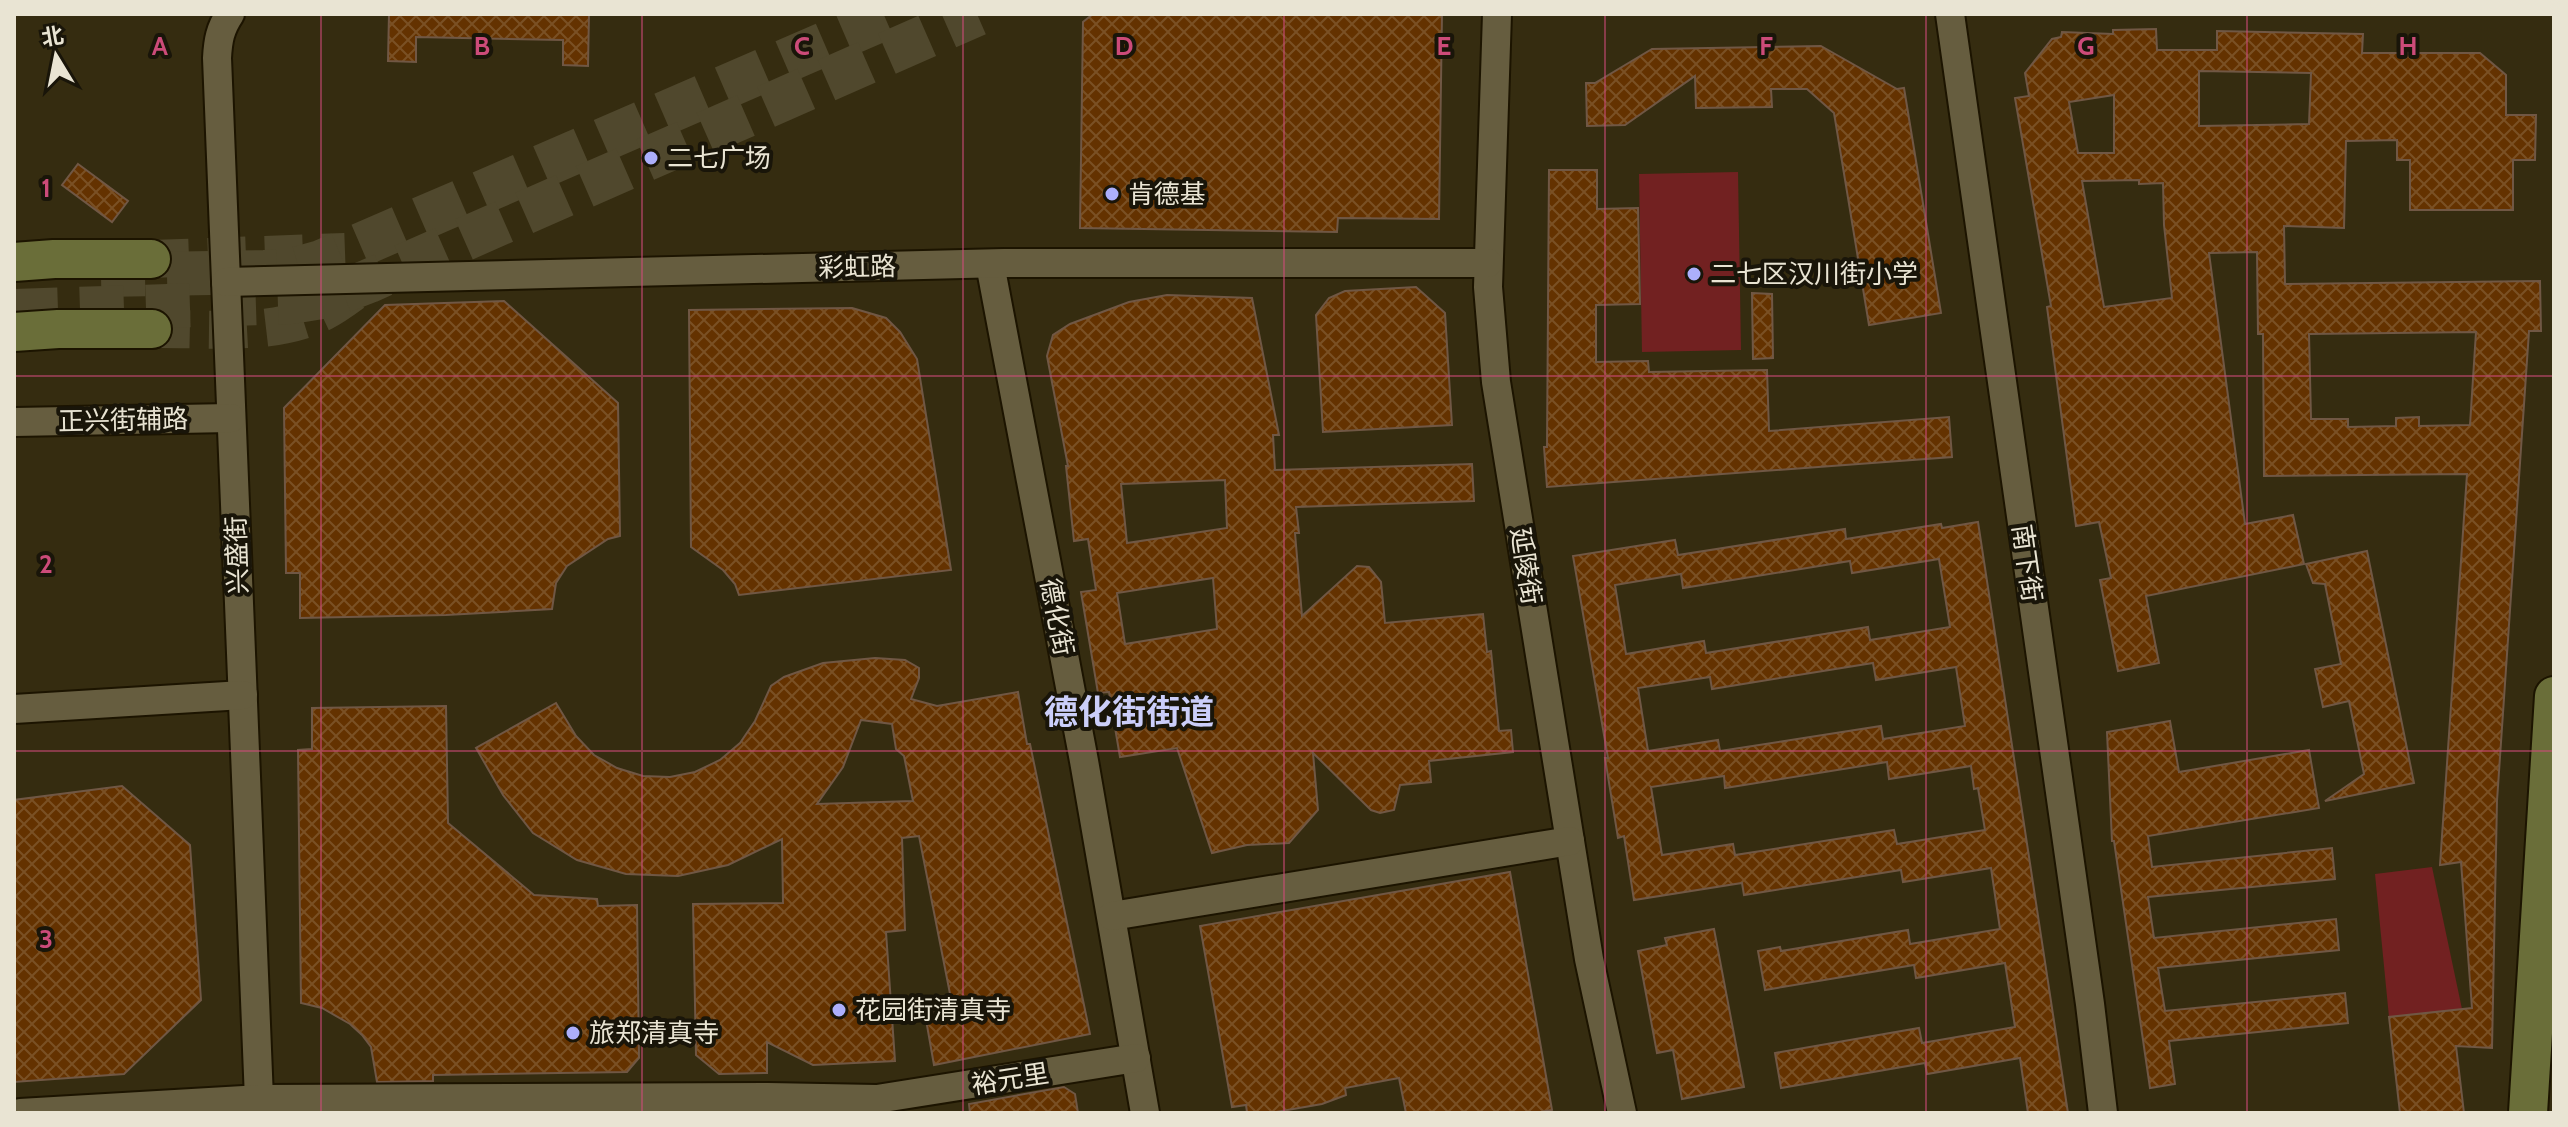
<svg xmlns="http://www.w3.org/2000/svg" width="2568" height="1127" viewBox="0 0 2568 1127" font-family="Cabin,'Noto Sans SC',sans-serif">
  <defs>
    <pattern id="building-cross-hatch" width="8" height="8" patternUnits="userSpaceOnUse" patternTransform="scale(2)"><rect width="8" height="8" fill="#643200"/><path d="M0 0l8 8M0 8l8-8" fill="none" stroke="#7a5024"/></pattern>
  </defs>
  <rect width="100%" height="100%" fill="#352c10"/>
  <!-- green -->
  <g fill="#722121">
    <polygon points="1738,172 1741,350 1642,352 1639,174"/>
    <polygon points="2432,867 2462,1009 2389,1017 2375,874"/>
  </g>
  <!-- building -->
  <g fill="url(#building-cross-hatch)" stroke="#705744" stroke-width="2" fill-rule="evenodd">
    <polygon points="389,14 589,14 588,66 563,65 563,40 416,37 416,62 388,61"/>
    <polygon points="1093,14 1442,14 1439,219 1338,218 1337,232 1080,228 1083,22"/>
    <path d="M2156,29L2157,50H2217V31L2363,34L2362,53H2480L2506,75V115H2536L2535,160H2513V210H2410V160H2397V140L2346,141L2344,228L2284,226L2285,284L2540,281L2541,331H2529L2497,801L2492,1048L2456,1046L2464,1113H2400L2389,1017L2472,1008L2461,862L2440,865L2467,474L2264,476L2263,334H2258L2257,252L2209,253L2245,524L2293,515L2304,564L2146,596L2159,663L2118,671L2100,580L2111,578L2099,522L2076,526L2047,307L2051,306L2015,98L2029,96L2025,73L2052,39L2061,37L2062,32L2113,34V30ZM2199,71L2311,73L2309,124L2199,126ZM2114,95V153H2078L2069,102ZM2139,180V184L2163,183L2164,225L2172,298L2104,307L2082,181ZM2476,332L2470,425L2419,426V417L2396,418V426L2348,427V419H2311L2309,334Z"/>
    <polygon points="1821,46 1897,89 1904,88 1941,313 1869,325 1834,113 1807,89 1771,89 1772,107 1696,108 1695,76 1625,125 1587,126 1586,83 1595,83 1652,49"/>
    <polygon points="78,164 128,201 112,222 62,185"/>
    <polygon points="1549,170 1597,170 1597,209 1638,208 1640,304 1596,305 1596,362 1648,361 1649,372 1767,370 1769,431 1949,417 1952,457 1547,487 1544,447 1547,447"/>
    <polygon points="1416,287 1445,313 1452,425 1323,432 1316,315 1329,298 1345,291"/>
    <polygon points="1752,293 1772,294 1773,358 1753,359"/>
    <path d="M1167,295L1252,298L1279,435H1273L1275,470L1472,464L1474,501L1296,507L1299,533H1295L1302,616L1357,566L1369,567L1381,582L1385,623L1483,614L1487,652L1491,651L1499,731L1511,730L1513,752L1429,761L1431,782L1400,785L1394,810L1380,813L1371,810L1313,753L1318,810L1289,843L1247,845L1212,853L1177,748L1120,757L1109,692L1098,693L1081,592L1096,590L1088,539L1074,541L1066,466H1068L1047,356L1053,335L1070,324L1129,302ZM1225,480L1227,528L1127,543L1121,484ZM1213,578L1217,629L1125,644L1117,593Z"/>
    <polygon points="504,301 618,403 620,536 608,539 567,566 556,583 552,609 446,615 300,618 300,573 286,573 284,408 385,305"/>
    <polygon points="852,308 886,318 900,332 917,359 951,570 739,595 735,584 723,570 691,547 689,310"/>
    <path d="M1978,522L2068,1113H2028L2020,1058L1927,1074L1925,1063L1781,1088L1775,1053L1919,1028L1922,1043L2015,1027L2005,963L1916,978L1914,965L1765,990L1758,951L1780,947L1781,951L1908,930L1910,944L2000,929L1991,868L1903,882L1901,870L1744,895L1742,883L1634,900L1624,836L1618,838L1605,758H1608L1573,556L1675,540L1678,555L1845,529L1846,539L1941,524L1942,528ZM1939,559L1950,627L1870,640L1868,627L1706,653L1704,641L1626,654L1615,585L1681,574L1683,588L1850,561L1852,573ZM1873,663L1876,680L1956,667L1965,726L1883,739L1881,726L1720,751L1718,740L1648,751L1638,688L1710,677L1712,689ZM1887,762L1889,779L1971,766L1974,789L1978,788L1985,830L1897,844L1894,830L1735,855L1733,844L1662,855L1651,787L1724,776L1725,788Z"/>
    <polygon points="2367,551 2414,783 2325,801 2364,774 2349,701 2323,707 2315,669 2341,664 2325,584 2313,583 2306,564"/>
    <path d="M875,658L905,660L919,668V678L911,699L937,706L1018,692L1027,744H1030L1090,1034L934,1065L925,1014L953,1009L919,836L902,838L905,930L886,932L895,1061L813,1065L767,1042V1073L719,1074L696,1055L693,904L783,903L782,839L728,865L678,876L626,874L577,860L533,833L503,795L476,748L556,703L576,736L594,755L617,768L643,776L670,777L695,772L720,760L740,743L755,721L771,686L784,677L823,663ZM861,720L892,724L896,749L904,756L913,801L817,804L843,767Z"/>
    <polygon points="446,706 448,823 534,895 597,899 598,906 637,905 639,1058 627,1072 433,1075 433,1081 377,1082 371,1047 362,1035 350,1024 322,1008 301,1003 298,750 312,749 312,708"/>
    <polygon points="2170,721 2179,772 2309,750 2319,808 2148,836 2152,867 2332,848 2335,879 2148,897 2154,938 2336,919 2339,950 2158,968 2165,1011 2345,993 2348,1023 2169,1041 2175,1084 2150,1088 2114,841 2112,841 2107,732"/>
    <polygon points="122,786 190,845 201,1000 124,1074 14,1082 14,800"/>
    <polygon points="1510,872 1552,1110 1534,1113 1406,1113 1399,1078 1345,1088 1346,1095 1322,1104 1276,1112 1247,1112 1246,1105 1232,1107 1200,926"/>
    <polygon points="1714,929 1744,1087 1682,1099 1673,1050 1657,1053 1638,951 1667,945 1665,938"/>
    <polygon points="1064,1087 1075,1094 1078,1113 970,1113 969,1104"/>
  </g>
  <g fill="none" stroke-linecap="round" stroke-linejoin="round">
    <!-- secondary-tunnel -->
    <g stroke="#50482d" stroke-width="38" stroke-dasharray="38 19" stroke-linecap="butt">
      <polyline points="151,259 345,252"/>
      <path d="M152,329C207,328 272,337 323,312C339,304 354,291 369,281"/>
    </g>
    <!-- primary-tunnel -->
    <g stroke="#50482d" stroke-width="44" stroke-dasharray="44 22" stroke-linecap="butt">
      <polyline points="101,275 264,272 288,271 321,262 894,14"/>
      <polyline points="14,311 291,302 333,295 369,281 977,14"/>
    </g>
    <defs>
      <g id="street">
        <path d="M230,14C220,29 218,40 217,58L259,1099"/>
        <polyline points="1497,14 1488,287 1496,382 1589,959 1622,1113"/>
        <polyline points="1950,14 2090,1004 2103,1113"/>
        <polyline points="990,264 1084,761 1145,1113"/>
        <polyline points="226,282 1004,263 1488,263"/>
        <polyline points="14,422 231,418"/>
        <polyline points="14,709 243,695"/>
        <polyline points="1112,916 1570,841"/>
        <polyline points="20,1113 259,1099 768,1097 877,1099 1136,1058"/>
      </g>
      <g id="secondary">
        <polyline points="14,262 54,259 151,259"/>
        <polyline points="14,332 58,329 152,329"/>
        <polyline points="2528,1113 2554,696"/>
      </g>
    </defs>
    <!-- street casing -->
    <use href="#street" stroke="#1c1400" stroke-width="32"/>
    <!-- secondary casing -->
    <use href="#secondary" stroke="#1c1400" stroke-width="42"/>
    <!-- street -->
    <use href="#street" stroke="#665d3f" stroke-width="28"/>
    <!-- secondary -->
    <use href="#secondary" stroke="#6a6e39" stroke-width="38"/>
  </g>
  <!-- grid -->
  <path fill="none" stroke="#cc4b79" stroke-width="2" stroke-opacity="0.55" d="M321,14V1113M642,14V1113M963,14V1113M1284,14V1113M1605,14V1113M1926,14V1113M2247,14V1113M14,376H2554M14,751H2554"/>
  <!-- markers -->
  <g fill="#acaffb" stroke="#191509" stroke-width="3">
    <circle cx="651" cy="158" r="8"/>
    <circle cx="1112" cy="194" r="8"/>
    <circle cx="1694" cy="274" r="8"/>
    <circle cx="839" cy="1010" r="8"/>
    <circle cx="573" cy="1033" r="8"/>
  </g>
  <g text-anchor="middle" dominant-baseline="central" stroke-width="8" stroke-linejoin="round" paint-order="stroke">
    <!-- poi labels -->
    <g font-size="26" fill="#e9e4d3" stroke="#191509" text-anchor="start">
      <text x="667" y="158">二七广场</text>
      <text x="1128" y="194">肯德基</text>
      <text x="1710" y="274">二七区汉川街小学</text>
      <text x="855" y="1010">花园街清真寺</text>
      <text x="589" y="1033">旅郑清真寺</text>
    </g>
    <!-- street labels -->
    <g font-size="26" fill="#e9e4d3" stroke="#191509">
      <text transform="translate(857 267) rotate(-1)">彩虹路</text>
      <text transform="translate(123 420) rotate(-1)">正兴街辅路</text>
      <text transform="translate(237 555) rotate(-92)">兴盛街</text>
      <text transform="translate(2027 563) rotate(82)">南下街</text>
      <text transform="translate(1526 566) rotate(81)">延陵街</text>
      <text transform="translate(1057 617) rotate(79)">德化街</text>
      <text transform="translate(1010 1079) rotate(-9)">裕元里</text>
    </g>
    <!-- district labels -->
    <g font-size="34" font-weight="bold" fill="#cbcef9" stroke="#191509">
      <text x="1129" y="712">德化街街道</text>
    </g>
  </g>
  <g font-size="26" text-anchor="middle" font-weight="bold" fill="#cc4b79" stroke="#191509" stroke-width="8" stroke-linejoin="round" paint-order="stroke">
    <text x="160" y="55">A</text>
    <text x="482" y="55">B</text>
    <text x="802" y="55">C</text>
    <text x="1124" y="55">D</text>
    <text x="1444" y="55">E</text>
    <text x="1766" y="55">F</text>
    <text x="2086" y="55">G</text>
    <text x="2408" y="55">H</text>
    <text x="46" y="197">1</text>
    <text x="46" y="573">2</text>
    <text x="46" y="948">3</text>
  </g>
  <!-- border -->
  <rect width="2568" height="1127" fill="none" stroke="#e9e4d3" stroke-width="32"/>
  <!-- north arrow -->
  <g transform="translate(56 56) rotate(350)" stroke="#191509" stroke-width="6" paint-order="stroke">
  <path d="M0-6L14 30L0 20L-14 30Z" fill="#e9e4d3"/>
  <text y="-12" font-size="22" font-weight="bold" text-anchor="middle" fill="#e9e4d3">北</text>
  </g>
</svg>
